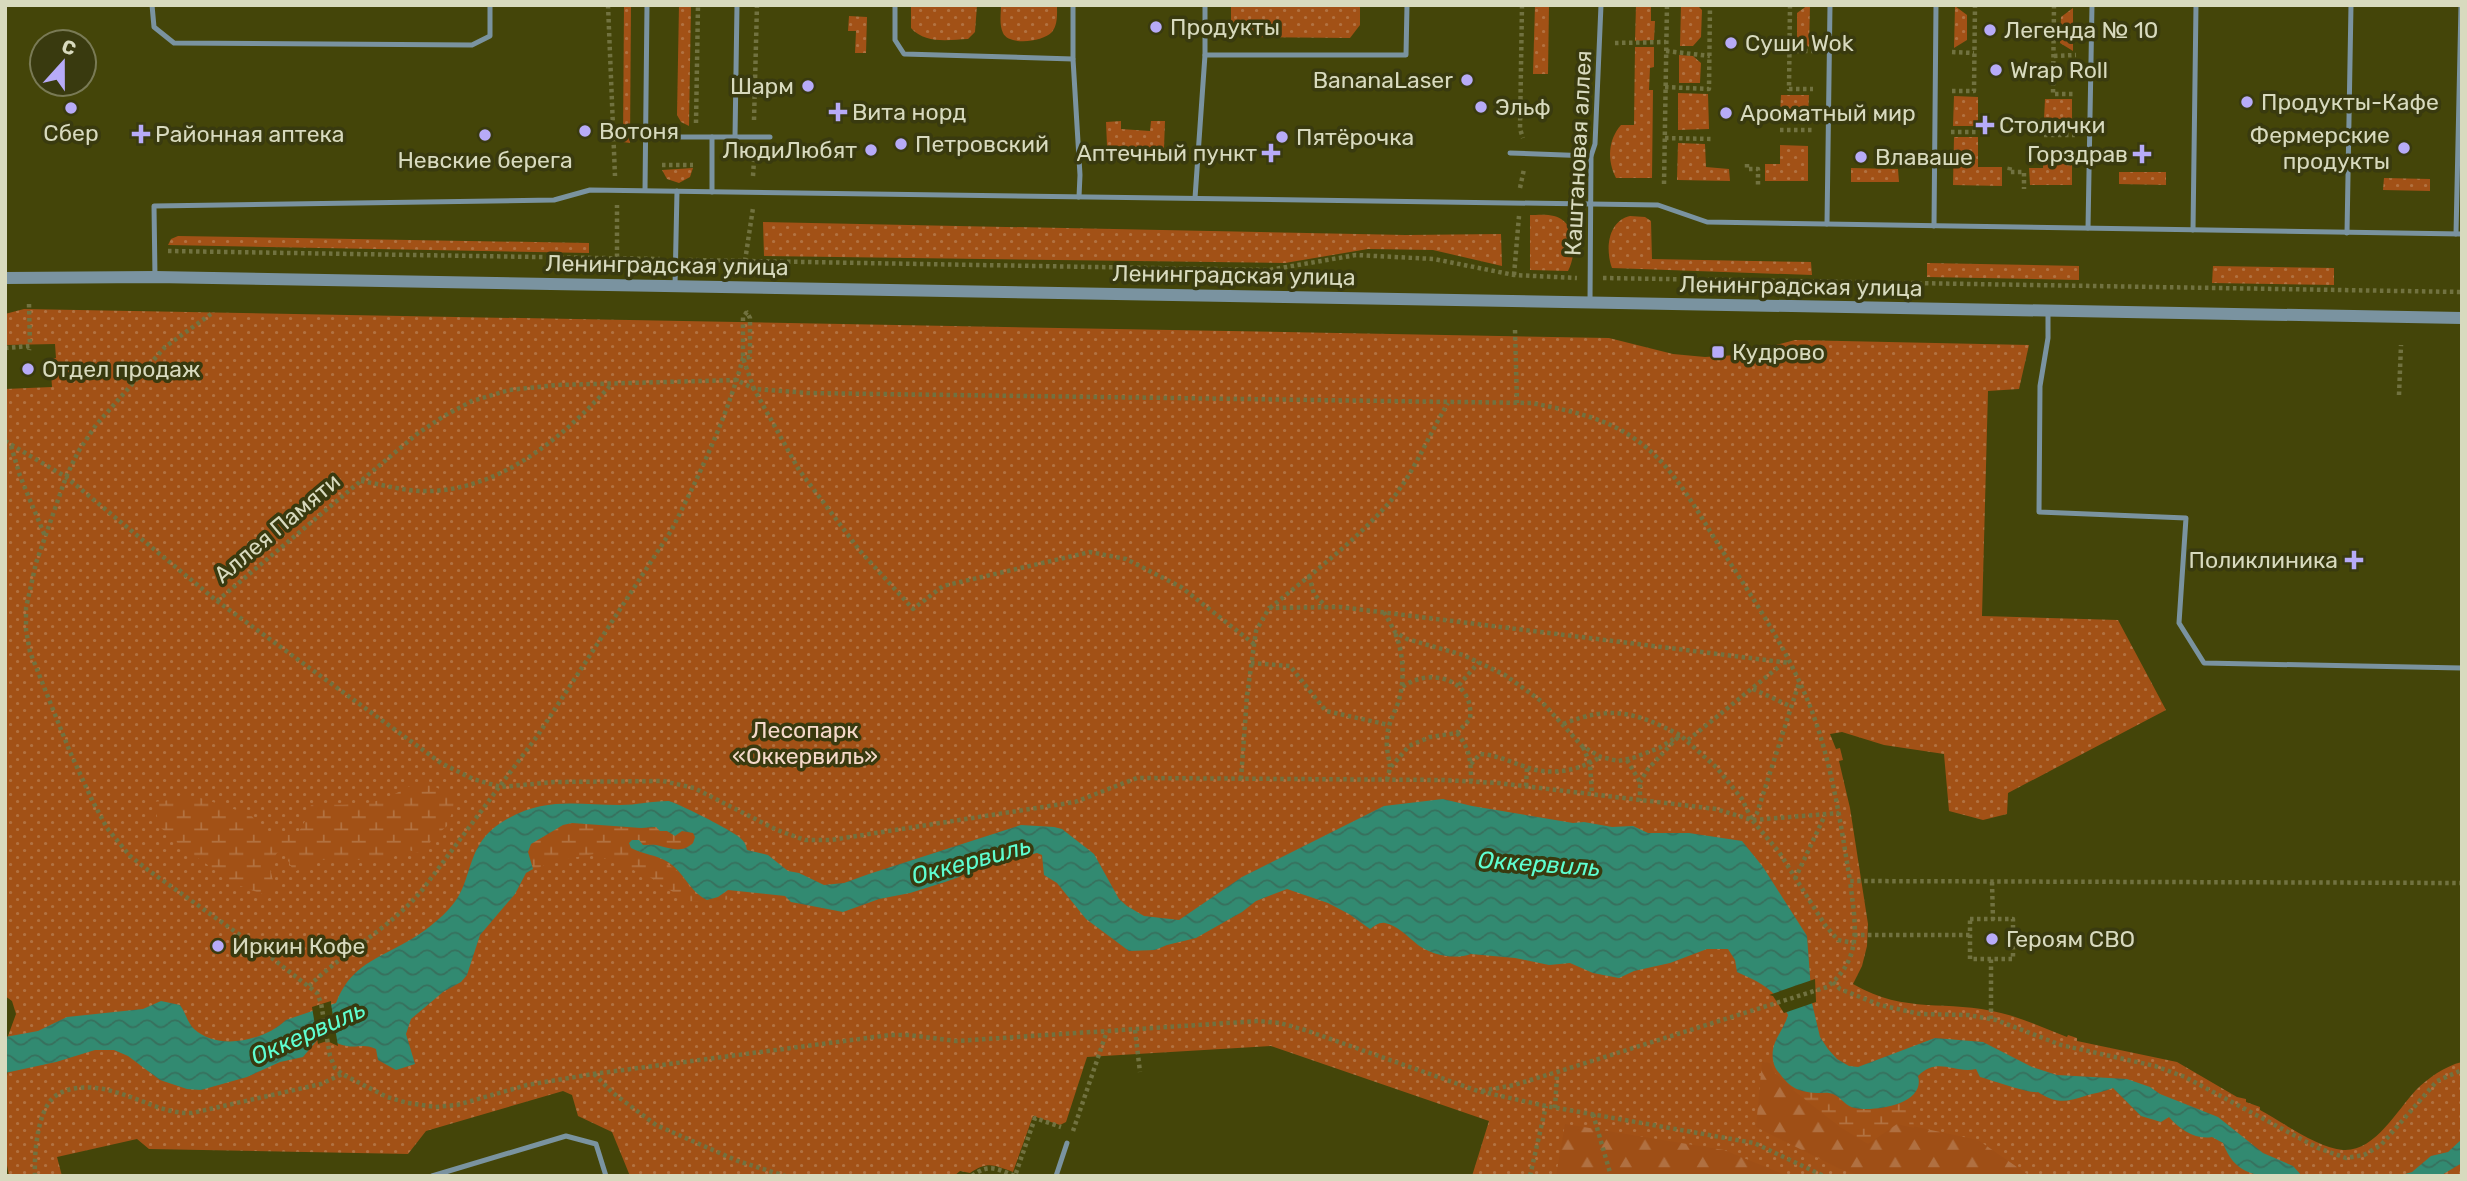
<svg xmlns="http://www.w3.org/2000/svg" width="2467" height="1181" viewBox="0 0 2467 1181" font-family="Rubik,sans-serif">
  <defs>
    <pattern id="grass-dots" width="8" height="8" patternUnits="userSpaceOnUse" patternTransform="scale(1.75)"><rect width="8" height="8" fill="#a25116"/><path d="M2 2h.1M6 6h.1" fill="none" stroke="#b27241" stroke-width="1.8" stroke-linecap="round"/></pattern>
    <pattern id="forest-firs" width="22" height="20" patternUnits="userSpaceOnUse" patternTransform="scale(1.75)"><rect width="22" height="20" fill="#9f4f16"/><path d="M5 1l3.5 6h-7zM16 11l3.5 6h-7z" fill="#b07041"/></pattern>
    <pattern id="wetland-marsh" width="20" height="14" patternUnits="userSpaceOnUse" patternTransform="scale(1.75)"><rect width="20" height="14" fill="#a25116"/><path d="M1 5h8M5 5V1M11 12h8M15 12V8" fill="none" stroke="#b27241"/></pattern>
    <pattern id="water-waves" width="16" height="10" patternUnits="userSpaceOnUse" patternTransform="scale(1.75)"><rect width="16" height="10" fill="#328a71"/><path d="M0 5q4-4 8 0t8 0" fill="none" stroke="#37705d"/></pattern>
  </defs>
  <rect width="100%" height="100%" fill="#444509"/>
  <!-- grass -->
  <g fill="url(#grass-dots)">
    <polygon points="624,5 631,5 630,143 623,142"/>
    <polygon points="679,5 691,5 689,126 681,122 677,115"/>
    <path d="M911,5H977L975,32L968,39C948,40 925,44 911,28Z"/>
    <path d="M1001,5H1057C1057,14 1058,24 1052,32C1043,42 1009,46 1003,33C999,25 1001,13 1001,5Z"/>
    <polygon points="1231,5 1360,5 1360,25 1350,38 1240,37 1231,29"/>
    <polygon points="1535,5 1549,5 1548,74 1533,74"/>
    <polygon points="1636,5 1651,5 1651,21 1655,21 1654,40 1635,41"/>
    <polygon points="1681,5 1697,5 1702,10 1701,37 1693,46 1680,46"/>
    <polygon points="1808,5 1810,5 1809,47 1797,38 1797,13"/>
    <polygon points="1955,6 1967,15 1967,40 1954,48"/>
    <polygon points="2073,8 2073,51 2060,43 2061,17"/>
    <polygon points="849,16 867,17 866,53 855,53 856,31 848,31"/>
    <path d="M1635,47H1654V67L1650,68L1649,90H1653L1652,178H1616C1607,160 1608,140 1621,125H1634Z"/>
    <polygon points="1679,55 1693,56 1701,63 1700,83 1679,83"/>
    <polygon points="1678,93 1708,94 1709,129 1678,130"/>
    <polygon points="1781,95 1809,95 1808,115 1780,115"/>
    <polygon points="1954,96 1978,97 1978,126 1953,126"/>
    <polygon points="2045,99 2072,99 2072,119 2044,119"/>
    <polygon points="1121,121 1121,129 1150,131 1151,121 1165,121 1164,148 1107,146 1106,122"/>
    <polygon points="1954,137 1978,137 1978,167 2002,167 2002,186 1953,185"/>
    <polygon points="1678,143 1705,144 1706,167 1729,169 1730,181 1677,180"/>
    <polygon points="1780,145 1808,146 1808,181 1765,181 1765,164 1780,164"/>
    <polygon points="2044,150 2072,150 2072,185 2030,185 2029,168 2043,168"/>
    <polygon points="693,168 690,177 679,183 667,179 662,170"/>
    <polygon points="1851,168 1898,169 1899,182 1851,182"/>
    <polygon points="2119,172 2166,172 2166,185 2119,184"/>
    <polygon points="2384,178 2430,179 2430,191 2383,190"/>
    <path d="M1530,215C1537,215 1547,214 1554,216C1577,222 1577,254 1568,271L1530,270Z"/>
    <path d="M1630,216L1645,217L1651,221L1652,259L1811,262L1812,275L1612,268C1605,249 1608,221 1630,216Z"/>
    <polygon points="763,222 1406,235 1501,234 1502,266 1433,250 1368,249 1285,263 764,256"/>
    <polygon points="178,236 589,243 589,253 168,245 171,239"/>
    <polygon points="1927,263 2079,266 2079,280 1927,277"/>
    <polygon points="2213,266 2334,268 2334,285 2212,283"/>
    <path d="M24,309L1609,338L1673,354L1705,357L1737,355L1795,340L2029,345L2019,389L1988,391L1982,616L2118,620L2166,710L2008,793L2007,814L1983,820L1949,811L1944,754L1884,745L1842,732L1830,734L1836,749L1840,748L1843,760L1839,761L1850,808L1868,924L1867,946L1862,966L1853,984C1906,1015 1947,999 2001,1013C2023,1018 2045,1029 2067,1037L2068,1035L2077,1038V1041L2177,1062L2237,1097L2246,1099V1102L2260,1107V1110C2282,1122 2318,1148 2343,1150C2375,1152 2397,1110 2416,1090C2428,1078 2445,1066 2462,1062V1176H1472L1489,1121L1271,1046L1087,1057L1066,1122L1060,1125L1033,1116L1013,1172C993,1165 988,1161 970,1173L960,1171L954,1176H630L612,1132L578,1116L572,1095L563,1091L426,1131L408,1154L149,1149L137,1139L57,1157L62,1176H9L6,1160L5,1092L10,1053L8,1036L16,1014L12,1001L5,996V389L52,387L50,358H56L55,344L5,345V314Z"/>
  </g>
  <!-- forest -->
  <g fill="url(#forest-firs)">
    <polygon points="1762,1062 1770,1063 1775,1073 1813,1105 1978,1140 2030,1176 1862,1176 1840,1169 1756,1127"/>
    <polygon points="1565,1124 1724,1150 1788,1176 1556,1176"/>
  </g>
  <!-- wetland -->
  <g fill="url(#wetland-marsh)">
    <path d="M423,780L457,799L447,826L431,840L427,852L418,853L409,850L386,860H319L294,872L283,851L277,853L269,865L275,888L274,893L268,896L235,884L182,847L160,827L153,802L198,797L251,815L266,834L297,835L305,821L311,805C336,804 360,807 383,799C398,794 409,785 423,780Z"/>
    <path d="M572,823L641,828L651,825L678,834L682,831L693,833L695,837L693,843C681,853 673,849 660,845C655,844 648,845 643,845L637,852C664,859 681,869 694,894L718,897L728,890L736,892L729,899L716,902L687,901L648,876L594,854L555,861L526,873L533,869L528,852L530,844L563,825Z"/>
    <polygon points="1793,1090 1905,1097 1912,1107 1914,1128 1897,1124 1868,1144 1840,1127"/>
  </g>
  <!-- water -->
  <g fill="url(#water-waves)">
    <path d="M1443,799L1472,806L1573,823L1584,822L1612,827L1633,826L1648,833H1689L1742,841L1763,867L1807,936L1812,1003L1820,1037L1828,1049L1837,1059L1849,1066L1858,1067L1935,1038L1983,1042L2032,1067L2057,1075L2127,1079L2150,1087L2160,1094L2218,1117L2263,1153L2293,1166L2302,1176C2265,1176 2237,1181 2223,1143L2212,1137C2196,1140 2180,1130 2169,1117L2161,1122L2141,1116L2113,1088C2104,1092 2094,1093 2085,1096C2066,1102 2056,1104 2038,1092C2030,1094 1991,1080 1980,1077L1976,1069C1954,1074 1938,1056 1918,1076C1926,1104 1875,1112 1855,1108C1846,1107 1841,1097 1833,1094C1828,1092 1822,1093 1816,1093C1800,1092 1790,1088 1780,1074C1776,1070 1774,1066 1773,1060C1770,1042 1784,1030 1788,1015C1776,990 1762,983 1737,972L1735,960L1728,949H1707L1670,963L1634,971L1619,978L1593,973L1570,963L1549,965L1515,958L1471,954C1454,960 1432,955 1418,945C1408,937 1397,925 1385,923C1379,922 1375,926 1370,929L1349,914L1328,903L1287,889L1256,901L1242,912L1196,938L1167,945L1155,950L1129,951L1086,919L1057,883L1044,875L1042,855L1037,853L969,870L959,877L945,882L910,893L879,899L843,912L791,902L785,896L728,890L718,897L707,900C689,891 684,872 668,862C657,855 642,854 631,848L629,843L632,840H639L643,845C648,845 655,844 660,846C673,849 682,853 693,843L695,837L693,833L682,831L675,836L667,831H660L656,827L641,828L572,823L563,825L531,844L528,852L533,869L526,873L515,894L480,935L467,975L461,982L443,992L411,1019L406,1034L415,1064L396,1070L378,1060L376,1049C363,1043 358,1048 347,1046C335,1044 330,1037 318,1039L303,1057L280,1062L247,1077L201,1090L187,1089L160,1080L128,1056L114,1050H95L56,1062L5,1073V1037L38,1031L67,1017L143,1009L161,1001L180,1005C186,1013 187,1022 194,1029C218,1051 264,1041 286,1020L336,1003C349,969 371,961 401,945C418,936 435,924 448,910C477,881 461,845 507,819C547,797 577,805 620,805C636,805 652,801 668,801C674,801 733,831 739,837C744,841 746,844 747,850L768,855L788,871L799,873L824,885L844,883L869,874L1021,825L1054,827L1062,829L1094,854L1119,899L1127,906L1144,916L1179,920L1242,877L1384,806Z"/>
    <polygon points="2462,1139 2462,1163 2440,1176 2398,1176 2412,1172 2431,1156 2448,1152"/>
  </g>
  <!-- pier -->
  <g fill="#444509">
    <polygon points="1815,979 1816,1002 1784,1013 1773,996 1769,995"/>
    <polygon points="331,1001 331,1004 338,1046 327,1041 318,1044 312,1007"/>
  </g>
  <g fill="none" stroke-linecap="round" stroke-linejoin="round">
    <!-- path -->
    <g stroke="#717240" stroke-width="4.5" stroke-dasharray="3.5 3.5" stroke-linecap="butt">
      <polyline points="608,5 615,176"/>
      <polyline points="1522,5 1520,129 1523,138"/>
      <polyline points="1790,5 1789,89 1813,89"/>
      <polyline points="2054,5 2053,94 2076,94"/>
      <polyline points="1615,43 1666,42"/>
      <polyline points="1666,51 1710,56"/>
      <polyline points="1790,51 1813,51"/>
      <polyline points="1952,52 1974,53"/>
      <polyline points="2054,56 2076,55"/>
      <polyline points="1665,87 1709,89 1710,5"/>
      <polyline points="1952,91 1974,91 1975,5"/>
      <polyline points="754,120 757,5"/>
      <polyline points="696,123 698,5"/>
      <polyline points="1780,130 1812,130"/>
      <polyline points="1951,132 1978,132"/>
      <polyline points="2044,135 2075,135"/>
      <polyline points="1665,138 1713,139"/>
      <polyline points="1747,164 1747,169 1758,169 1758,185"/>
      <polyline points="662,165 693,165"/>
      <polyline points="2010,167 2009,172 2024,172 2024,189"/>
      <polyline points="753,176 754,160"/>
      <polyline points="1664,184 1667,5"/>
      <polyline points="1520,188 1524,169"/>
      <polyline points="168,251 660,259"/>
      <polyline points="617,257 617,205"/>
      <polyline points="689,260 1269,270 1356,255 1434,259 1514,275 1577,278"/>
      <polyline points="745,261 753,208"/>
      <polyline points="1514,275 1519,216"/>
      <polyline points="1603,278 2462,292"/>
      <polyline points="29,304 30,346"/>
      <path d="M747,312L743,317V358L754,389L808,393L1532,403C1566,410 1603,417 1632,437C1671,462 1694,506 1718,544C1746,588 1777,633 1799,681C1829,743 1839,813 1850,881L2462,883"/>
      <polyline points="211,314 165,347 96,425 78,452 66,477 36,563 26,608 26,630 30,652 70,752 92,800 107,828 130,856 148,870 264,952 317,993 321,1003 330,1056 335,1068 342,1074 387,1097 408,1103 435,1107 457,1105 527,1085 593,1074 890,1035 909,1035 956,1041 1258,1021 1280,1023 1305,1030 1478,1091 1546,1106 1754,1143 1824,1176"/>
      <polyline points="1515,330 1517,403"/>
      <polyline points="5,348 30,346 29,350"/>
      <polyline points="2399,395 2401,345"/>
      <polyline points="5,441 66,477 217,601 441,763 473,779 501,787 554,782 663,781 694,788 777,830 805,840 831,840 1075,802 1137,778 1443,780 1498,783 1716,809 1752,820 1779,852 1825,925 1838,940 1854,943"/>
      <polyline points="11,446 20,476 45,536"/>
      <path d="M361,481C380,484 400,490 419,491C497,494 562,438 611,385"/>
      <polyline points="1309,576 1314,594 1327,608"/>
      <polyline points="217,601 417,434 444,416 472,401 509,390 557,385 737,380 754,389 799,470 860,551 913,609 943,586 1090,552 1126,559 1181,587 1254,644"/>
      <path d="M1270,608C1310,575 1353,543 1387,505C1413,476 1428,436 1448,403"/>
      <polyline points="1384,612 1395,632 1407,639 1463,655 1505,675 1541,701 1582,746 1601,757 1618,761 1633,758 1659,748 1680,735 1717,768 1742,799 1752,820"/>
      <polyline points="1251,663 1290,666 1326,711 1389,725"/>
      <polyline points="1459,685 1479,662"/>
      <polyline points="1753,689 1790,706"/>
      <path d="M1563,724C1611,705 1635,712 1680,735L1648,769L1640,782"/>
      <path d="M1457,733C1470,749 1471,761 1471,781"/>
      <polyline points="1688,740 1781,665"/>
      <polyline points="1583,747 1590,764 1592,794"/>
      <polyline points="1627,760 1640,782 1640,801"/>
      <path d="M1471,764L1480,754C1498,755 1513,763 1529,768C1553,776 1580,770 1600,757"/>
      <path d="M1390,767C1389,758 1386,748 1387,740C1387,726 1393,716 1398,703C1405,682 1404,653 1395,633"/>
      <polyline points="1241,779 1247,696 1256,631 1269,608 1340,607 1790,663"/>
      <path d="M1387,780L1390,768L1409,746L1430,737L1457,733L1470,719C1475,679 1429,666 1401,688"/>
      <polyline points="1526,786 1527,768"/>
      <polyline points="1752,820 1757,813 1799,683"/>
      <polyline points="1753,820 1839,813"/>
      <polyline points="1795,879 1825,815"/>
      <polyline points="1992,882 1993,920"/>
      <rect x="1970" y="919" width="43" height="40"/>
      <polyline points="1854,935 1970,935"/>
      <polyline points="1833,982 1840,989 1880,1005 1920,1014 1968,1015 1996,1020 2061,1045 2155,1066 2185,1077 2318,1148 2346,1158 2364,1155 2381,1145 2437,1081 2462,1070"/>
      <path d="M309,986C345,951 392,927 423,889L538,735L671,531C699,476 727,417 743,358L750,357V318L746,311"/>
      <polyline points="1991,1019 1991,959"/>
      <polyline points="1135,1030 1140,1072"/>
      <polyline points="594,1074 613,1093 656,1125 738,1161 785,1176"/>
      <path d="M1482,1091L1514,1085L1557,1072L1827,987C1864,958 1855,922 1850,881"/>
      <polyline points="1555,1108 1557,1075"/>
      <polyline points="1593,1114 1611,1176"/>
      <polyline points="1073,1131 1107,1031"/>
      <path d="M35,1176C34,1155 37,1113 53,1098C68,1084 97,1086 115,1092C142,1099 164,1114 192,1113L321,1084L342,1074"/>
      <path d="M972,1176C989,1163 997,1169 1015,1176L1035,1118L1061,1127"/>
      <polyline points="1530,1176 1546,1106"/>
    </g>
    <!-- service -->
    <g stroke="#7a93a0" stroke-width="5">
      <polyline points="152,5 154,27 174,43 472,45 490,36 490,5"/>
      <polyline points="895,5 895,40 904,54 1073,59"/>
      <polyline points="1073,5 1073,59 1080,175 1079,197"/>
      <polyline points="1205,5 1205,55 1406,55 1407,5"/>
      <polyline points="647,137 770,137"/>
      <polyline points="712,137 712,192"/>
      <polyline points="735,137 737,5"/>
      <polyline points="1510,153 1591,156"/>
      <polyline points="645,190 647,5"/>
      <polyline points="1195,198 1205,55"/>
      <polyline points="1827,224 1830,5"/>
      <polyline points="1934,226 1936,5"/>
      <polyline points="2088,228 2092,5"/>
      <polyline points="2193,230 2196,5"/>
      <polyline points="2347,233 2351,5"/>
      <polyline points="2456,234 2461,5"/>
      <polyline points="155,277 154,206 554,200 590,190 1658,205 1707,222 2462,234"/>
      <polyline points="675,286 677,191"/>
      <polyline points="1590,303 1591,156 1595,144 1601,5"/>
      <polyline points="2048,311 2048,338 2040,386 2039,512 2186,518 2179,623 2204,663 2462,668"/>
      <polyline points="432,1176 566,1136 596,1144 606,1176"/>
      <polyline points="1056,1176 1067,1143"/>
    </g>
    <!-- tertiary -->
    <polyline stroke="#7a93a0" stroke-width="12" points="5,278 155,277 2462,318"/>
  </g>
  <!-- markers -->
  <g fill="#b7abf8" stroke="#393a0f" stroke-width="2.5">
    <circle cx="1156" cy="27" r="7"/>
    <circle cx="1990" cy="30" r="7"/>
    <circle cx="1731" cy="43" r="7"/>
    <circle cx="1996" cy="70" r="7"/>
    <circle cx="1467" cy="80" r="7"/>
    <circle cx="808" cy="86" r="7"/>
    <circle cx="2247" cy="102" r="7"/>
    <circle cx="1481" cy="107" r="7"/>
    <circle cx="71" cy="108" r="7"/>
    <path d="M834.5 101.5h7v7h7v7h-7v7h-7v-7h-7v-7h7z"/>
    <circle cx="1726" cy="113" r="7"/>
    <path d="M1981.5 114.5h7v7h7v7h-7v7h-7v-7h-7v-7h7z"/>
    <circle cx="585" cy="131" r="7"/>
    <path d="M137.5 123.5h7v7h7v7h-7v7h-7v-7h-7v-7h7z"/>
    <circle cx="485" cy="135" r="7"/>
    <circle cx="1282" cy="137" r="7"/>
    <circle cx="901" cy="144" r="7"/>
    <circle cx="2404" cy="148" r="7"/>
    <circle cx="871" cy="150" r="7"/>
    <path d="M1267.5 142.5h7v7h7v7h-7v7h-7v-7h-7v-7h7z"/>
    <path d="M2138.5 143.5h7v7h7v7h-7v7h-7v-7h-7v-7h7z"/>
    <circle cx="1861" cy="157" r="7"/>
    <rect x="1711" y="345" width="14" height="14" rx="3.5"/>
    <circle cx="28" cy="369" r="7"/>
    <path d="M2350.5 549.5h7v7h7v7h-7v7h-7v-7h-7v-7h7z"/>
    <circle cx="1992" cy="939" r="7"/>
    <circle cx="218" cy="946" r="7"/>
  </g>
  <g text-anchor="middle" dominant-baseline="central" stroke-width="7" stroke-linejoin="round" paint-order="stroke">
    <!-- poi labels -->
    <g font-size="23" fill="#d8dabe" stroke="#393a0f" text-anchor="start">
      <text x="1170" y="27">Продукты</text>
      <text x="2004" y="30">Легенда № 10</text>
      <text x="1745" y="43">Суши Wok</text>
      <text x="2010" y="70">Wrap Roll</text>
      <text x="1453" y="80" text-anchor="end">BananaLaser</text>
      <text x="794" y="86" text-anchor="end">Шарм</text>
      <text x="2261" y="102">Продукты-Кафе</text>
      <text x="1495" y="107">Эльф</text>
      <text x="852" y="112">Вита норд</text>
      <text x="1740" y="113">Ароматный мир</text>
      <text x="1999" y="125">Столички</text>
      <text x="599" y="131">Вотоня</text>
      <text x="71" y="133" text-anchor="middle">Сбер</text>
      <text x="155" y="134">Районная аптека</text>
      <text x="2390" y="135" text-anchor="end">Фермерские<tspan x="2390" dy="26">продукты</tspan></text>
      <text x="1296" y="137">Пятёрочка</text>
      <text x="915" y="144">Петровский</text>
      <text x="857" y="150" text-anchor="end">ЛюдиЛюбят</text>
      <text x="1257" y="153" text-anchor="end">Аптечный пункт</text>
      <text x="2128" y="154" text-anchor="end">Горздрав</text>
      <text x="1875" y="157">Влаваше</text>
      <text x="485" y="160" text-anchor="middle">Невские берега</text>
      <text x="1732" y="352">Кудрово</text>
      <text x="42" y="369">Отдел продаж</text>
      <text x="2338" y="560" text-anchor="end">Поликлиника</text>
      <text x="2006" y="939">Героям СВО</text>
      <text x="232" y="946">Иркин Кофе</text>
    </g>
    <!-- street labels -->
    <g font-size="23" fill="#d8dabe" stroke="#393a0f">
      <text transform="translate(1578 153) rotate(-87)">Каштановая аллея</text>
      <text transform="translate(667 265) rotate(1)">Ленинградская улица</text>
      <text transform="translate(1234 275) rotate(1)">Ленинградская улица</text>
      <text transform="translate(1801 286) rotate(1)">Ленинградская улица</text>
      <text transform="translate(277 528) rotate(-40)">Аллея Памяти</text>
    </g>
    <!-- park labels -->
    <g font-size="23" fill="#f5d9ca" stroke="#393a0f">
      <text x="805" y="730">Лесопарк<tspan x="805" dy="26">«Оккервиль»</tspan></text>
    </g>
    <!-- water labels -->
    <g font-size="24" font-style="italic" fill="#5efed1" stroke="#393a0f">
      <text transform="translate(971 861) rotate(-15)">Оккервиль</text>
      <text transform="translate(1539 864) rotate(4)">Оккервиль</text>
      <text transform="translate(308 1033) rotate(-24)">Оккервиль</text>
    </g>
  </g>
  <!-- border -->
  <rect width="2467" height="1181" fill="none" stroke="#d8dabe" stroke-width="14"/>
  <!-- north arrow -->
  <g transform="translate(63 63) rotate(21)"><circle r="33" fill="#393a0f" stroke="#797a55" stroke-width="2"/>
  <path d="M0-5L12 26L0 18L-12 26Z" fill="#b7abf8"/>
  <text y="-10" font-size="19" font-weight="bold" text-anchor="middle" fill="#d8dabe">С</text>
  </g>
</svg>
